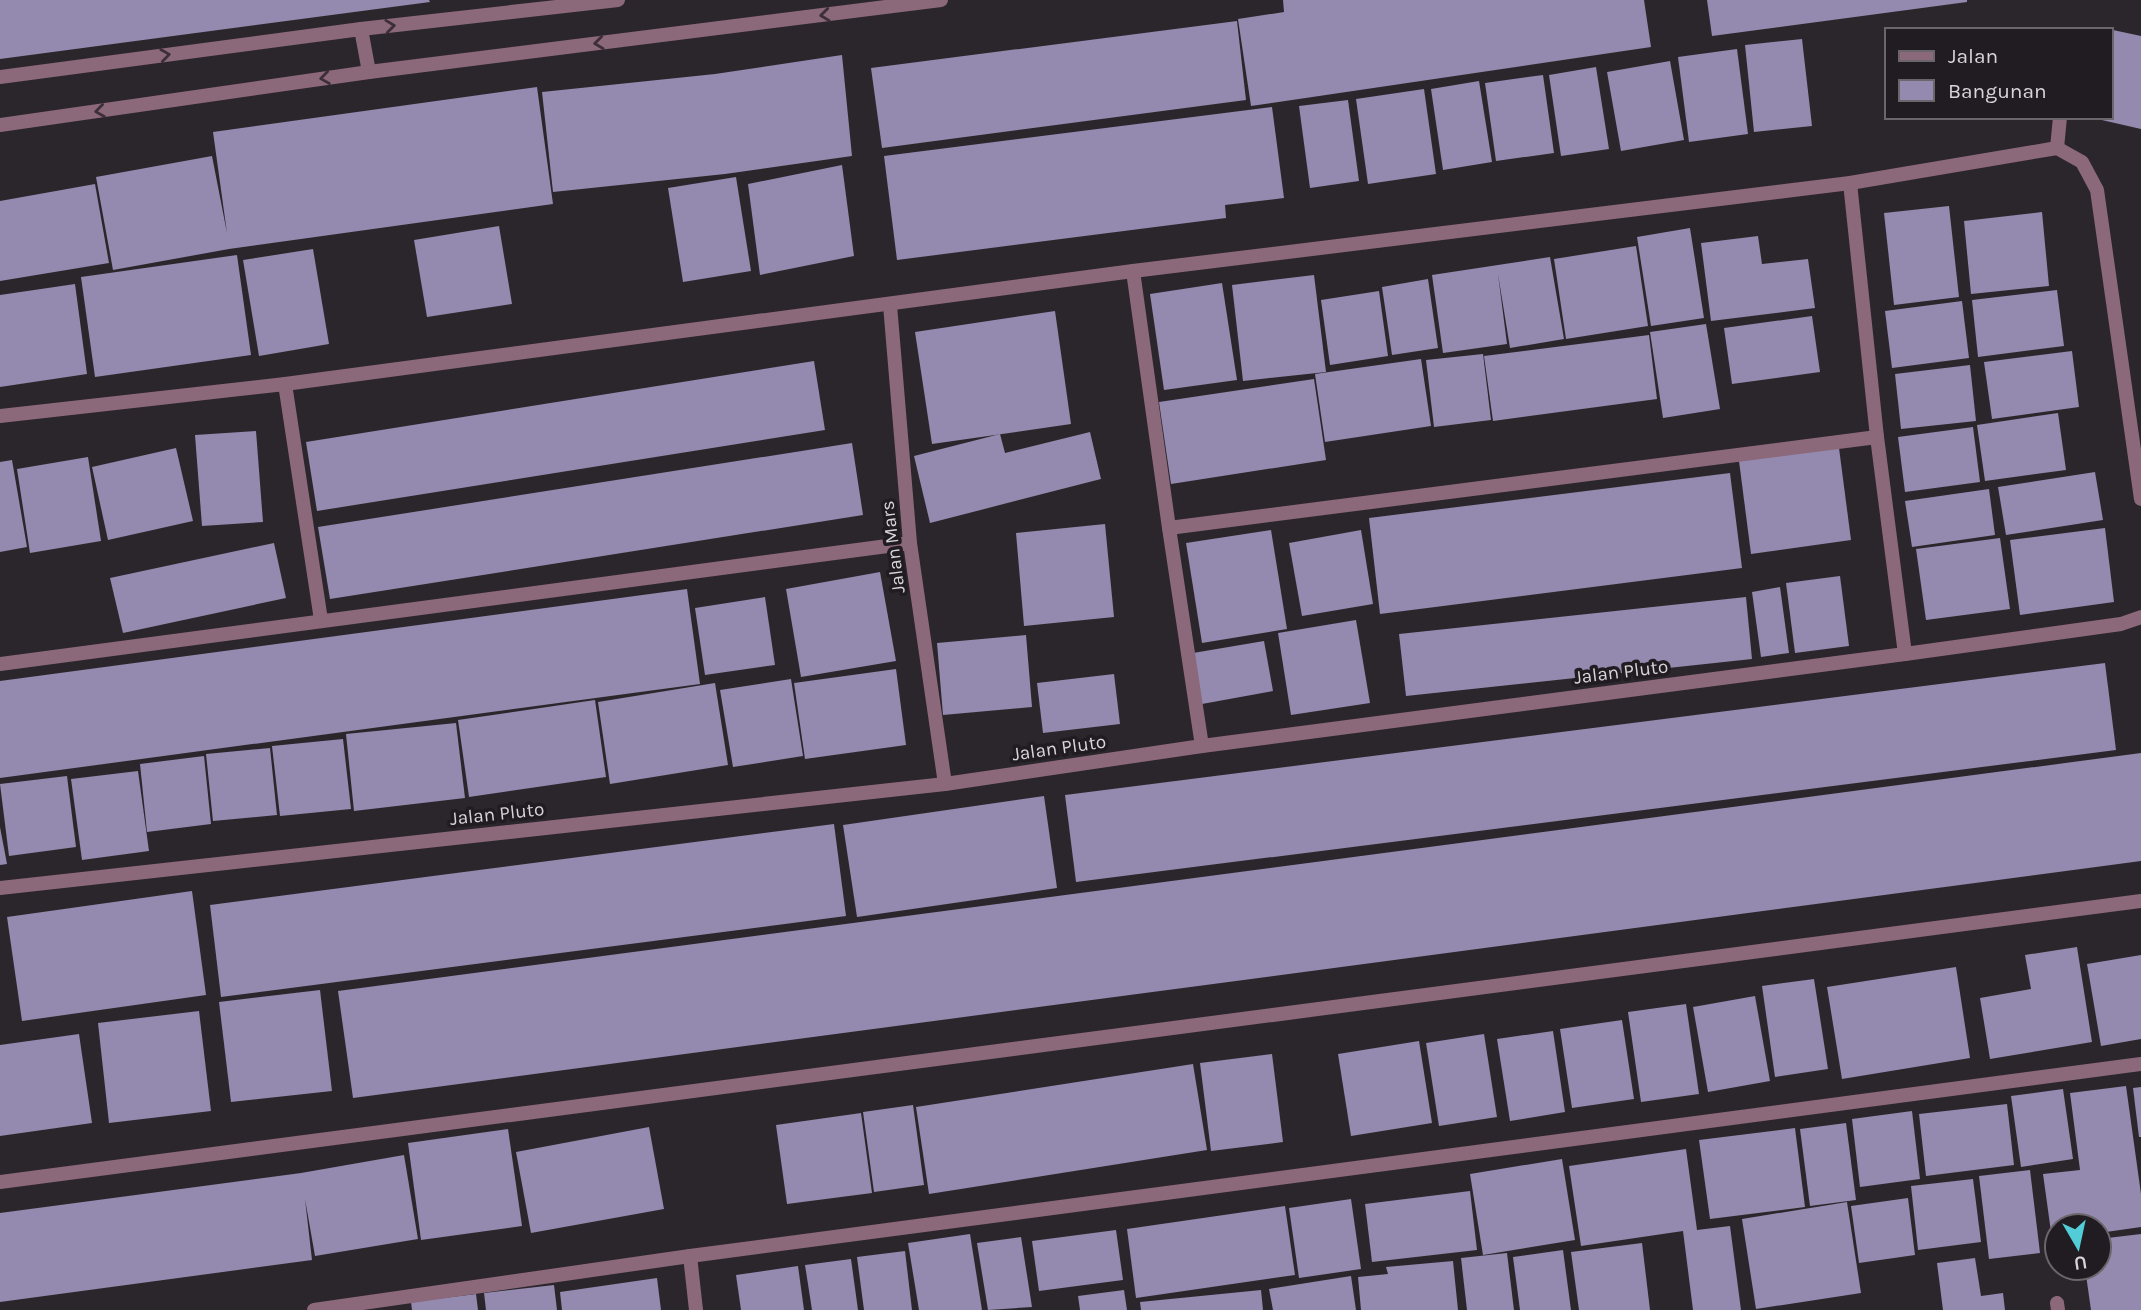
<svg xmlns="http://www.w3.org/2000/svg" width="2141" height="1310" viewBox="0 0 2141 1310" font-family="Karla,sans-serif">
  <rect width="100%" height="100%" fill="#2b262b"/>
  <!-- building -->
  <g fill="#9489ae">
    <polygon points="0,0 429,0 430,2 0,59"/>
    <polygon points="1283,0 1644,0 1651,47 1251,106 1238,19 1284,12"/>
    <polygon points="1707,0 1967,0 1967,2 1712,36"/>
    <polygon points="1237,21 1246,100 882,148 871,68"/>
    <polygon points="2113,30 2141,36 2141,129 2093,118 2111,117"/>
    <polygon points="1802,39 1812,126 1754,132 1745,45"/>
    <polygon points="1737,49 1748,134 1689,142 1678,57"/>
    <polygon points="842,55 852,156 725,174 553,192 542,92 715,74"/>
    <polygon points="1670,61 1684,140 1621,151 1607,72"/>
    <polygon points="1596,67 1609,149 1561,156 1549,75"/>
    <polygon points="1543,75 1554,153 1496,161 1485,83"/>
    <polygon points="1479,81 1492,162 1443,170 1431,89"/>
    <polygon points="537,87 553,204 229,249 113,270 96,177 212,156 227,233 213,132"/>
    <polygon points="1424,89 1436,174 1368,184 1356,99"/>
    <polygon points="1348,100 1359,181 1310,188 1299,106"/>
    <polygon points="1272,107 1284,198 1225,205 1226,218 897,260 884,156"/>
    <polygon points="842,165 854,256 760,275 748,184"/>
    <polygon points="736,177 751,271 683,282 668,188"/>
    <polygon points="95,184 109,263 0,281 0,201"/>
    <polygon points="1949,206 1959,297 1894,305 1884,213"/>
    <polygon points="2042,212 2049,286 1971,294 1964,221"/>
    <polygon points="499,226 512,304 427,317 414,240"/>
    <polygon points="1690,228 1704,318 1651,326 1637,237"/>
    <polygon points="1758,236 1762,264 1808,259 1815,308 1711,321 1701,243"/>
    <polygon points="1636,246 1648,326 1566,339 1554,259"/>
    <polygon points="313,249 329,344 259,356 243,260"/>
    <polygon points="237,255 251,355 95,377 81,277"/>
    <polygon points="1550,257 1564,339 1510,348 1498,274 1507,344 1443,353 1432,275"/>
    <polygon points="1314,275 1326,372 1243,381 1232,285"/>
    <polygon points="1428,279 1438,348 1392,355 1382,287"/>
    <polygon points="1222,283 1237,380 1164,390 1150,294"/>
    <polygon points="75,284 87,374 0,387 0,295"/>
    <polygon points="2057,290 2064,346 1978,357 1972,300"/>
    <polygon points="1379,291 1388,356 1330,365 1321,300"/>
    <polygon points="1962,301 1969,358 1892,368 1885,311"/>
    <polygon points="1055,311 1071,424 932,444 915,332"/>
    <polygon points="1812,316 1820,372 1732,384 1724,328"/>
    <polygon points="1706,324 1720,409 1663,418 1650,332"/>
    <polygon points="1649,335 1657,399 1493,421 1484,356"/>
    <polygon points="2072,351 2079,407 1992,419 1984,362"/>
    <polygon points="1483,354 1491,420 1434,427 1426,360"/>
    <polygon points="1421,359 1431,426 1325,442 1315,374"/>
    <polygon points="814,361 825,430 317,511 306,442"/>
    <polygon points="1970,365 1976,421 1901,429 1895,374"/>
    <polygon points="1314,379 1326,460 1171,484 1159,402"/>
    <polygon points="2058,413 2066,470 1985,481 1977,425"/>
    <polygon points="1973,427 1980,482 1905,492 1898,437"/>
    <polygon points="256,431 263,522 202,526 195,435"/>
    <polygon points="1090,432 1101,479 930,523 914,456 1000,434 1005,453"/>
    <polygon points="852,443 863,515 330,599 318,527"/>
    <polygon points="176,448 193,521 108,540 92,467"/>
    <polygon points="1839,448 1851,540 1751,554 1739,461"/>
    <polygon points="88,457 101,541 30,553 17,469"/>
    <polygon points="12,460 27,547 0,552 0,462"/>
    <polygon points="2095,472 2103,520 2006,535 1998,487"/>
    <polygon points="1730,473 1742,568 1380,614 1369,518"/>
    <polygon points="1989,489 1995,535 1912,547 1905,501"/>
    <polygon points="1105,524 1114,617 1024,626 1016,533"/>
    <polygon points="2105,528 2114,602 2020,615 2010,540"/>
    <polygon points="1271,530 1287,629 1202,643 1186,543"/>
    <polygon points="1361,530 1373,604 1302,616 1289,543"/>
    <polygon points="2000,538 2010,609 1926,620 1916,549"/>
    <polygon points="274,543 286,598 123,633 110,578"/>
    <polygon points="880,572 896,661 801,677 786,589"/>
    <polygon points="1840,576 1849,646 1795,653 1786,583"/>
    <polygon points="1780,587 1789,653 1761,657 1752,592"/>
    <polygon points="687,589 700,684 0,778 0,681"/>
    <polygon points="765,597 775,665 705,675 695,608"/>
    <polygon points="1746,597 1752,659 1406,696 1399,634"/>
    <polygon points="1356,620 1370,703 1291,715 1278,633"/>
    <polygon points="1026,635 1032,707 943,715 937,643"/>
    <polygon points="1264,641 1273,691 1202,704 1193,653"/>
    <polygon points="2105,663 2116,750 1076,882 1065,795"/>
    <polygon points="896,669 906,745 805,759 794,683"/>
    <polygon points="1114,674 1120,724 1043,733 1037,683"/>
    <polygon points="791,679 803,756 733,767 720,690"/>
    <polygon points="715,683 728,765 610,784 598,702"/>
    <polygon points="595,700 606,777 469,797 458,720"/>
    <polygon points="456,723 465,798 354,811 346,734"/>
    <polygon points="343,739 351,809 280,816 272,746"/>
    <polygon points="270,748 277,815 213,821 206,754"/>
    <polygon points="2141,753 2141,861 353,1098 338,991"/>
    <polygon points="204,756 211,824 147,832 140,764"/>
    <polygon points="138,771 149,851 82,860 71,779"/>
    <polygon points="67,776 76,847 9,856 0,784"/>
    <polygon points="1044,796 1057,888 857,917 843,825"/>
    <polygon points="834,824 846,916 221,997 210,905"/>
    <polygon points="0,827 7,864 0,865"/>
    <polygon points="192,891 206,995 22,1021 7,917"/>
    <polygon points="2077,947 2092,1042 1990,1059 1980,998 2031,989 2025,955"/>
    <polygon points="2141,955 2141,1039 2101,1046 2087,964"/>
    <polygon points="1956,967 1970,1058 1842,1079 1827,987"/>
    <polygon points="1814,979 1828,1069 1775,1077 1762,986"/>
    <polygon points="320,990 332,1091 231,1102 219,1002"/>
    <polygon points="1755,996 1770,1081 1708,1092 1693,1007"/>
    <polygon points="1686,1004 1699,1094 1641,1102 1628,1012"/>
    <polygon points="199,1011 211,1111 109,1123 98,1023"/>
    <polygon points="1622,1020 1634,1099 1572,1108 1560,1029"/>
    <polygon points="1553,1031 1565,1112 1510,1121 1497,1039"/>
    <polygon points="79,1034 92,1123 0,1136 0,1045"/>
    <polygon points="1484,1034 1497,1117 1439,1126 1426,1043"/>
    <polygon points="1419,1041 1432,1123 1351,1136 1338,1054"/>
    <polygon points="1272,1054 1283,1142 1211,1151 1200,1063"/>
    <polygon points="1193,1064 1207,1150 929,1194 916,1107"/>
    <polygon points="2126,1086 2141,1194 2141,1227 2099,1233 2099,1226 2057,1226 2057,1239 2052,1239 2043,1174 2080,1170 2070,1093"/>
    <polygon points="2141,1087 2141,1137 2139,1137 2133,1088"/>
    <polygon points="2063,1089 2073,1159 2021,1167 2011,1096"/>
    <polygon points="2007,1104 2014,1165 1926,1176 1919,1114"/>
    <polygon points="913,1105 924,1185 874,1192 863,1112"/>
    <polygon points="1912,1111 1920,1179 1860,1187 1852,1119"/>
    <polygon points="861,1113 872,1193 787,1204 776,1125"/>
    <polygon points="1846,1123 1856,1200 1810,1206 1800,1129"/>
    <polygon points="649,1127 664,1209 531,1233 516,1152"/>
    <polygon points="1795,1128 1805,1207 1710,1219 1699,1140"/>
    <polygon points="508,1129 522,1226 421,1240 408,1143"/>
    <polygon points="1686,1149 1697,1230 1730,1226 1741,1310 1693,1310 1683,1231 1581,1246 1569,1166"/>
    <polygon points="404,1155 418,1239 315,1256 305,1199 312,1260 0,1302 0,1213 301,1173"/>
    <polygon points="1562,1159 1575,1240 1483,1255 1470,1174"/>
    <polygon points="2030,1170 2040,1253 1989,1259 1979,1176"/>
    <polygon points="1973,1179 1981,1242 1918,1250 1911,1186"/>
    <polygon points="1470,1191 1477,1250 1372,1262 1365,1204"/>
    <polygon points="1908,1198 1915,1255 1859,1263 1851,1206"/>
    <polygon points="1351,1199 1361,1269 1299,1278 1289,1208"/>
    <polygon points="1847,1202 1861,1293 1756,1309 1742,1219"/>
    <polygon points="1285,1206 1295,1275 1136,1298 1127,1229"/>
    <polygon points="1116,1230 1123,1280 1039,1291 1032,1241"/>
    <polygon points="970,1234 982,1310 919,1310 908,1243"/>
    <polygon points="2141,1234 2141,1310 2091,1310 2085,1268 2099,1268 2099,1239"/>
    <polygon points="1021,1237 1032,1307 988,1310 977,1243"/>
    <polygon points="1642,1243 1650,1310 1579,1310 1571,1252"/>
    <polygon points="1563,1250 1571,1310 1520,1310 1513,1257"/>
    <polygon points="905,1251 912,1310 864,1310 857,1257"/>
    <polygon points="1507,1253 1514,1310 1467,1310 1461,1258"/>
    <polygon points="1975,1258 1981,1296 2003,1293 2005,1310 1943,1310 1937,1263"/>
    <polygon points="851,1259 858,1310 812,1310 805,1265"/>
    <polygon points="1453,1261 1458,1310 1361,1310 1358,1277 1388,1274 1386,1267"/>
    <polygon points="798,1266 804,1310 741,1310 736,1275"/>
    <polygon points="1351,1276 1356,1310 1273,1310 1269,1289"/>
    <polygon points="657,1278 661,1310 562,1310 560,1292"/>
    <polygon points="554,1285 557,1310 486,1310 484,1293"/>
    <polygon points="1124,1290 1127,1310 1080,1310 1078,1296"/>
    <polygon points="1261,1290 1263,1310 1141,1310 1140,1302"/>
    <polygon points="476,1294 478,1310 412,1310 411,1302"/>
  </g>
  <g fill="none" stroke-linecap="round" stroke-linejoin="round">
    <!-- lane -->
    <polyline stroke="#8c687b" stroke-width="14" points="2057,148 2060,117"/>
    <!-- street -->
    <g stroke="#8c687b" stroke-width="14">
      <polyline points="361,29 369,72"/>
      <polyline points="0,77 361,29 618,0"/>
      <polyline points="0,125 369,72 941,0"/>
      <polyline points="1850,183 1877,437 1905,654"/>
      <polyline points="1133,271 1169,528 1202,746"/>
      <polyline points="890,305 910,543 945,784"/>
      <polyline points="285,384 321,620"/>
      <polyline points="0,416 285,384 1133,271 1850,183 2057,148 2082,162 2097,190 2141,499"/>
      <polyline points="1169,528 1877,437"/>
      <polyline points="0,664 910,543"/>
      <polyline points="0,888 945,784 1202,746 1905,654 2121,624 2141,617"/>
      <polyline points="0,1182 2141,901"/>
      <polyline points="690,1256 696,1310"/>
      <polyline points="2057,1303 2058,1310"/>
      <polyline points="314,1310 690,1256 2141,1064"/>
    </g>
  </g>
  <!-- one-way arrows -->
  <defs><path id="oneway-chevron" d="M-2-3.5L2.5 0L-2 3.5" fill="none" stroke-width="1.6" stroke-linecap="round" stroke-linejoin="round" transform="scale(1.75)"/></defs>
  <g stroke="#3c2f38">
    <use href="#oneway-chevron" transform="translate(825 15) rotate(173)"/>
    <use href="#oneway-chevron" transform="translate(390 26) rotate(-7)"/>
    <use href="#oneway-chevron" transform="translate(599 43) rotate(173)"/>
    <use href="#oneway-chevron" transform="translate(165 55) rotate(-8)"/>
    <use href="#oneway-chevron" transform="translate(325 78) rotate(172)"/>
    <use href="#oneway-chevron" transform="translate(100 111) rotate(172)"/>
  </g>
  <g text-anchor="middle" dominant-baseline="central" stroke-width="7" stroke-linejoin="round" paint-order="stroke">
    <!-- street labels -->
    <g font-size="19" fill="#d8d5d9" stroke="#211c21">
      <text transform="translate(893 547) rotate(-97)">Jalan Mars</text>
      <text transform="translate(1621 672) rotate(-7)">Jalan Pluto</text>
      <text transform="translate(1059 748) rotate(-8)">Jalan Pluto</text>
      <text transform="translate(497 814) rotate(-6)">Jalan Pluto</text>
    </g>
  </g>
  <!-- legend -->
  <rect x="1885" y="28" width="228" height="91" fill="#211c21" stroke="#6a666b" stroke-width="2"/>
  <rect x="1899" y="51" width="35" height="10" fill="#8c687b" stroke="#6a666b" stroke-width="2"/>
  <text x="1948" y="63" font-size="21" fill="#d8d5d9">Jalan</text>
  <rect x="1899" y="80" width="35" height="21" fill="#9489ae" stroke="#6a666b" stroke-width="2"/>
  <text x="1948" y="98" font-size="21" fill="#d8d5d9">Bangunan</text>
  <!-- north arrow -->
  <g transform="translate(2078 1247) rotate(171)"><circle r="33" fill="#211c21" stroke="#6a666b" stroke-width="2"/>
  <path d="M0-5L12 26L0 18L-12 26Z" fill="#52ccd6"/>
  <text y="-10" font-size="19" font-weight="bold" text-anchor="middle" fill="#d8d5d9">U</text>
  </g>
</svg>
